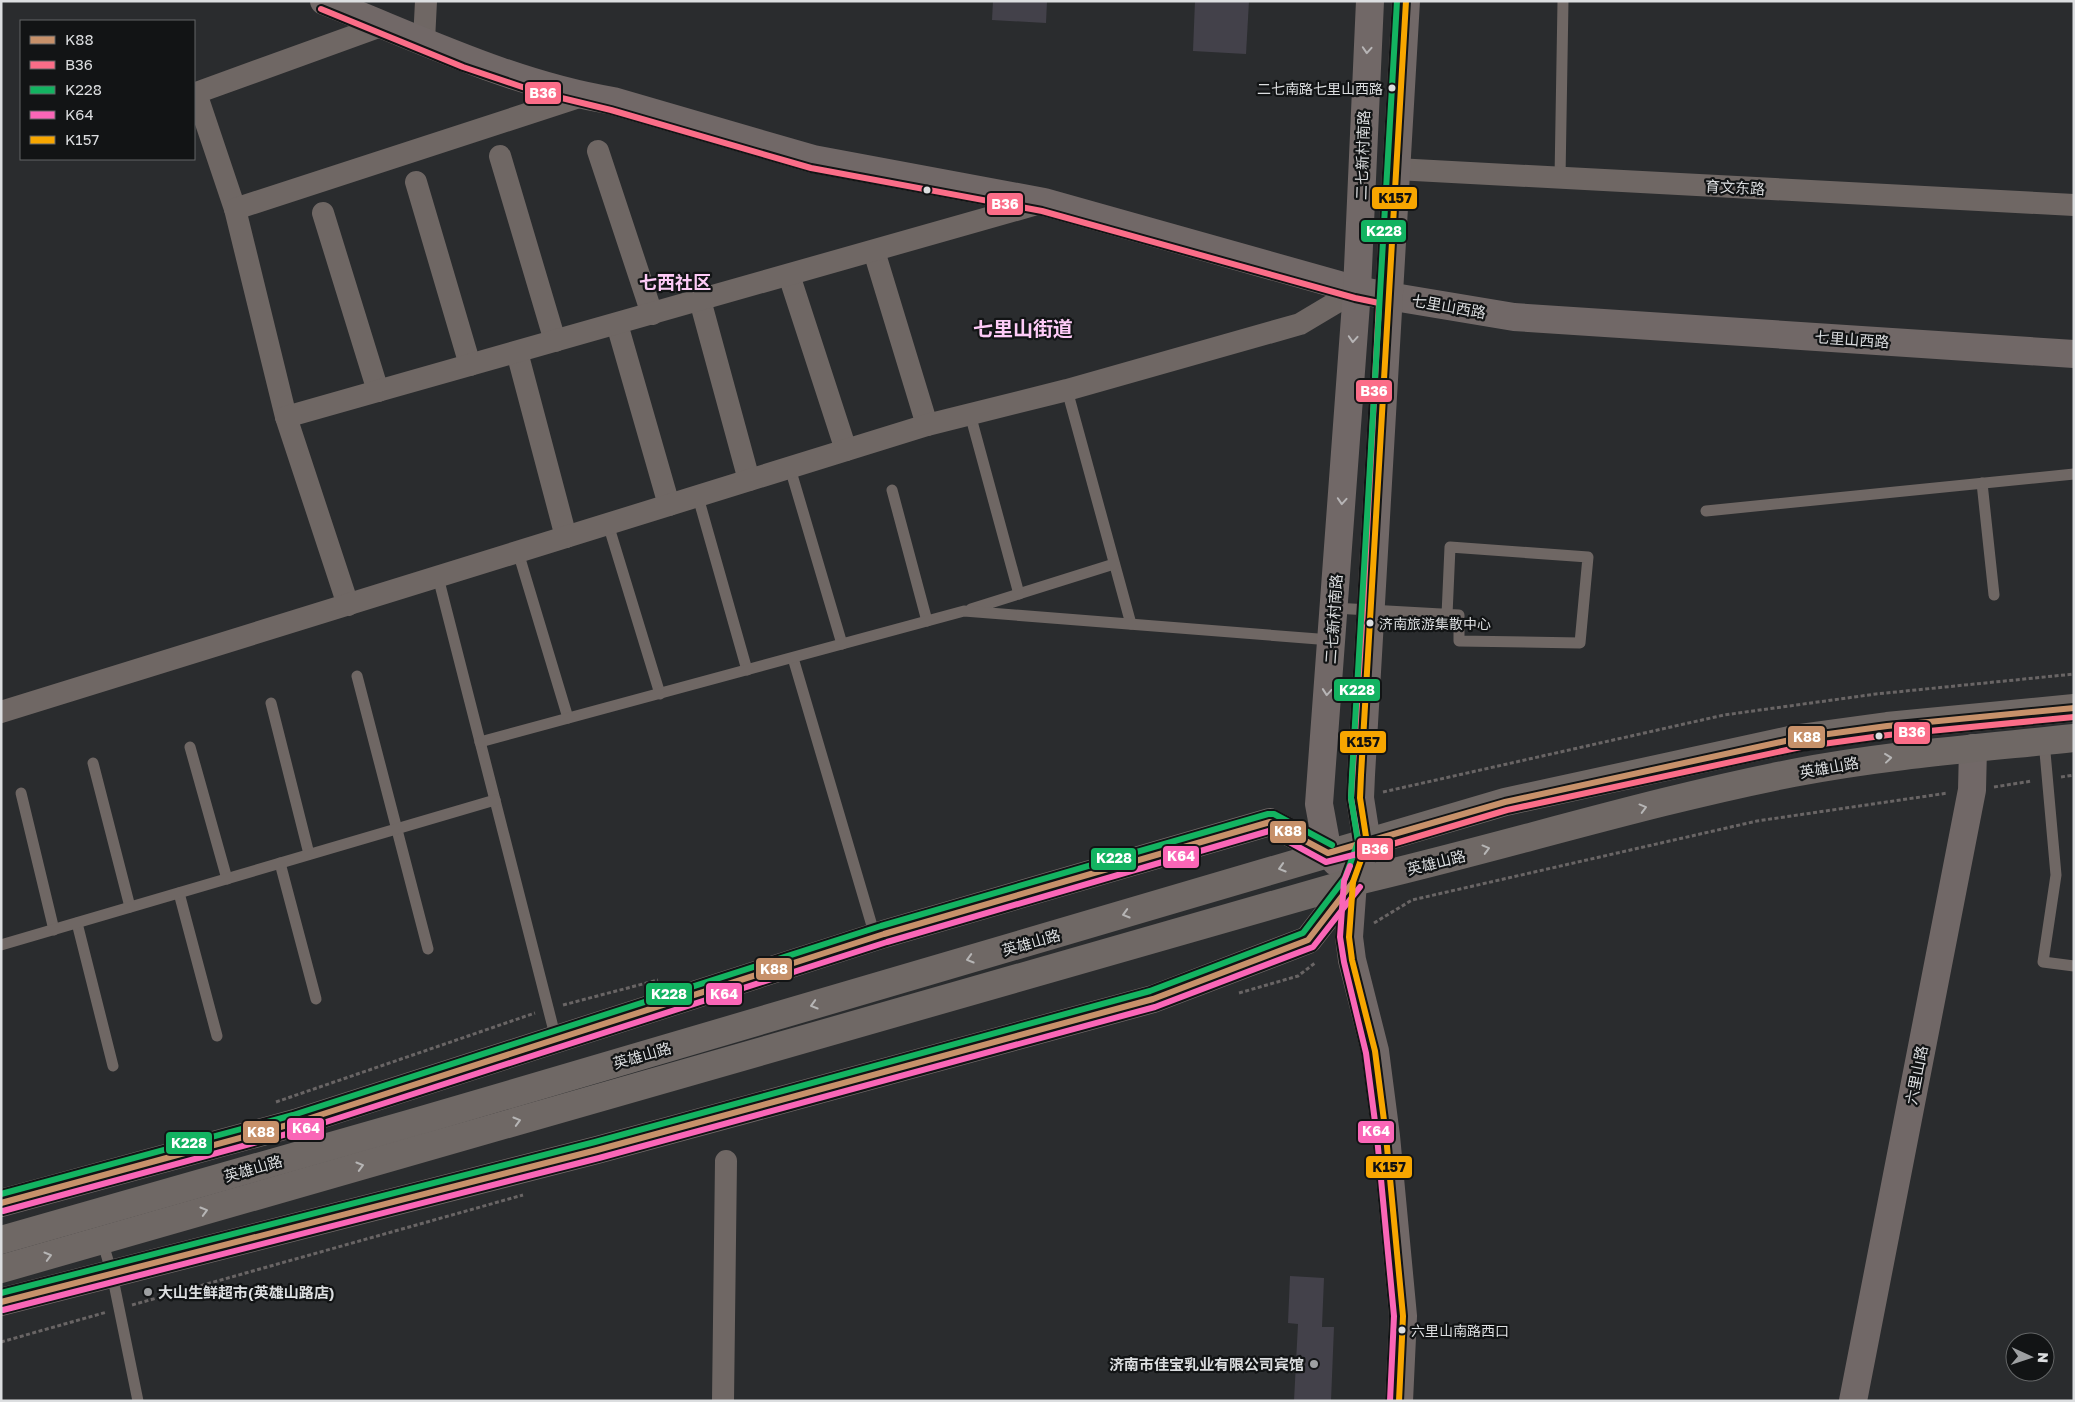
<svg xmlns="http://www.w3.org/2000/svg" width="2075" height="1402" viewBox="0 0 2075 1402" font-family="'Golos Text','Noto Sans SC',sans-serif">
  <rect width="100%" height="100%" fill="#2a2c2e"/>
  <!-- building -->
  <g fill="#43414a">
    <polygon points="993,1 1047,1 1046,23 992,20"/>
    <polygon points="1195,1 1249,1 1246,54 1193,51"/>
    <polygon points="1290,1276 1324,1278 1322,1327 1334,1327 1331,1401 1294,1401 1298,1324 1288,1323"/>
  </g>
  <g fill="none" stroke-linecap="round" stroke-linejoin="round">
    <!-- path -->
    <g stroke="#696565" stroke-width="3" stroke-dasharray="4 2.5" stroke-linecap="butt">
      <polyline points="2061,777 2074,775"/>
      <polyline points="1994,787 2032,781"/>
      <polyline points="1383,792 1724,715 1876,694 2074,674"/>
      <polyline points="1374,923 1412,900 1757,821 1948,793"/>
      <polyline points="1239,993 1298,976 1315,963"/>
      <polyline points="563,1005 658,980"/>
      <polyline points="276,1102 535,1013"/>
      <polyline points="132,1305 523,1195"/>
      <polyline points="1,1342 107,1312"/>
    </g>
    <!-- lane -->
    <g stroke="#6f6764" stroke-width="11">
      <polyline points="1560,178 1563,1"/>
      <polyline points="1067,390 1131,624"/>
      <polyline points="970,414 1019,594"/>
      <polyline points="790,468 842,644"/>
      <polyline points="1982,483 1994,595"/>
      <polyline points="892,490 927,621"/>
      <polyline points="698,497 747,670"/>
      <polyline points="1706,511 2074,474"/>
      <polyline points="608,524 660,694"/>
      <polyline points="518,552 568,718"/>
      <polyline points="438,577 556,1039"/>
      <polyline points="1334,608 1459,615 1459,641 1580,643 1588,557 1450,547 1447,615"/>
      <polyline points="971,609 1114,564"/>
      <polyline points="793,658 875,936"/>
      <polyline points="357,676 428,949"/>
      <polyline points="271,703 309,854"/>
      <polyline points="2044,741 2056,875 2043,962 2074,966"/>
      <polyline points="480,742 964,611 1331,640"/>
      <polyline points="190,747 227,879"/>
      <polyline points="93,763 130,907"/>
      <polyline points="21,793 54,930"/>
      <polyline points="280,863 316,999"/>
      <polyline points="179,893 217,1036"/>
      <polyline points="77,923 113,1066"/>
      <polyline points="1,945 495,800"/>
      <polyline points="102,1240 112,1274 138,1401"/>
    </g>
    <!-- street -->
    <g stroke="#6f6764" stroke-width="22">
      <polyline points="424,41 426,1"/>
      <polyline points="598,151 652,314"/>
      <polyline points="500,156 555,341"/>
      <polyline points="1396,169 2074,205"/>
      <polyline points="416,182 470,365"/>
      <polyline points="235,209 196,93 384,25"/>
      <polyline points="323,213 378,391"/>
      <polyline points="874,251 927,425"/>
      <polyline points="789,275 846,450"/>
      <polyline points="700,300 749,480"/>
      <polyline points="617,324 669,505"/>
      <polyline points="517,352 566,537"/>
      <polyline points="286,417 235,209 582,96"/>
      <polyline points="348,605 286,417 1044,202"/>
      <polyline points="1,712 927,425 1067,390 1300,324 1357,290"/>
      <polyline points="723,1401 726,1161"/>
    </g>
    <!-- secondary -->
    <g stroke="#716867" stroke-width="28">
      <path d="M324,1C418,38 514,85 613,101L813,159L1044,202L1357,290L1388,296L1514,317L2074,354"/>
      <polyline points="1336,862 1328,853 1319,804 1357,290 1370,1"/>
      <polyline points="1,1203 295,1123 884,934 1270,822 1328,853"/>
      <polyline points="1,1302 597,1150 1153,999 1308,940 1353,882"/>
      <polyline points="1399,1401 1403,1316 1386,1136 1375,1051 1352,960 1349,937 1353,882 1367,843 1360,798 1361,775 1406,1"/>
      <polyline points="1853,1401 1972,790 1973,748"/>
    </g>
    <!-- primary -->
    <g stroke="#6f6865" stroke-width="28">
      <polyline points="1,1240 412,1123 1505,802 1799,738 1887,726 2074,708"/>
      <path d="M1,1269L1353,882C1500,848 1645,802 1793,773C1886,755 1980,748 2074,738"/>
    </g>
    <defs>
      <g id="bus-1">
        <polyline points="1,1203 295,1123 884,934 1270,822 1328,853 1505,802 1799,738 1887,726 2074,708"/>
        <polyline points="1,1302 597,1150 1153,999 1308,940 1353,882"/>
      </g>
      <polyline id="bus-2" points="321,9 463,67 537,92 611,110 811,168 1042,211 1355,298 1379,303 1363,610 1351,798 1359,845 1363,851 1369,851 1507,810 1801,747 1888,735 2074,717"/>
      <g id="bus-3">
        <polyline points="1,1194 293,1115 881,926 1268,814 1274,814 1332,845"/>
        <polyline points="1,1293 595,1142 1150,991 1303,933 1345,878 1358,842 1351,798 1352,775 1397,1"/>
      </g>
      <g id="bus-4">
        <polyline points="1350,866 1344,881 1340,937 1344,962 1366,1053 1377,1137 1394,1316 1390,1401"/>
        <polyline points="3,1211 298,1131 887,942 1269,831 1326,862 1369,851"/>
        <polyline points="3,1310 599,1158 1155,1007 1313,947 1360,887"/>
      </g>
      <polyline id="bus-5" points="1399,1401 1403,1316 1386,1136 1375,1051 1352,960 1349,937 1353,882 1367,843 1360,798 1361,775 1406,1"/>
    </defs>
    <!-- bus-1 casing -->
    <use href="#bus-1" stroke="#121415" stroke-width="10"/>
    <!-- bus-2 casing -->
    <use href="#bus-2" stroke="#121415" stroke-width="10"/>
    <!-- bus-3 casing -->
    <use href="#bus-3" stroke="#121415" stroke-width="10"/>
    <!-- bus-4 casing -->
    <use href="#bus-4" stroke="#121415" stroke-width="10"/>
    <!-- bus-5 casing -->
    <use href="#bus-5" stroke="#121415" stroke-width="10"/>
    <!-- bus-1 -->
    <use href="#bus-1" stroke="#c7916a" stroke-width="6"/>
    <!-- bus-2 -->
    <use href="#bus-2" stroke="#fb6d88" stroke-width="6"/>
    <!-- bus-3 -->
    <use href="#bus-3" stroke="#13b361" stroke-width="6"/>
    <!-- bus-4 -->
    <use href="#bus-4" stroke="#fa66b7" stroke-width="6"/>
    <!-- bus-5 -->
    <use href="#bus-5" stroke="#f7a600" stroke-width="6"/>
  </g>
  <!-- one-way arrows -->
  <defs><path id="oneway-chevron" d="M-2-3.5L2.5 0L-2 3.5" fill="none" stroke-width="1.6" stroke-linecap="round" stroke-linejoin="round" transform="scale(1.25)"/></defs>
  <g stroke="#b7b5b6">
    <use href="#oneway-chevron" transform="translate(1367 50) rotate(94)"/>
    <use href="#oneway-chevron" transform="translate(1353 339) rotate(94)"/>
    <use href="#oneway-chevron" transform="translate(1342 501) rotate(94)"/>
    <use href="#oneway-chevron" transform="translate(1327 692) rotate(95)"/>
  </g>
  <g stroke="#b6b5b5">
    <use href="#oneway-chevron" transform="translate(1888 758) rotate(-6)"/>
    <use href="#oneway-chevron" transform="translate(1643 808) rotate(-15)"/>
    <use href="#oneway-chevron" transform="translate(1486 849) rotate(-15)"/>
    <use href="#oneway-chevron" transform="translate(1282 868) rotate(163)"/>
    <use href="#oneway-chevron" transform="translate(1126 914) rotate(164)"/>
    <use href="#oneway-chevron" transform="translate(970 959) rotate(164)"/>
    <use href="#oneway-chevron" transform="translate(814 1005) rotate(164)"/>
    <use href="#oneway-chevron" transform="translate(517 1121) rotate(-16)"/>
    <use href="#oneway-chevron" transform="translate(360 1166) rotate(-16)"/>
    <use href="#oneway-chevron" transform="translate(204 1211) rotate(-16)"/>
    <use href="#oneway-chevron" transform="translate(48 1256) rotate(-16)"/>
  </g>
  <!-- markers -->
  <g fill="#dcdee0" stroke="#121415" stroke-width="2">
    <circle cx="1392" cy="88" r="4.5"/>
    <circle cx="927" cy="190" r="4.5"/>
    <circle cx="1370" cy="623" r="4.5"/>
    <circle cx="1879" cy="736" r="4.5"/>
    <circle cx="1402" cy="1330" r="4.5"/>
  </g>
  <g fill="#9ea0a2" stroke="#121415" stroke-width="2">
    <circle cx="148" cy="1292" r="5"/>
    <circle cx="1314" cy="1364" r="5"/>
  </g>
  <g text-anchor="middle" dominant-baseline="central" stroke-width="4.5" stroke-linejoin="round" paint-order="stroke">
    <!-- bus labels -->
    <g font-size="14" fill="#dcdee0" stroke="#121415" text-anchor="start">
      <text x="1383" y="88" text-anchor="end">二七南路七里山西路</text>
      <text x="1379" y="623">济南旅游集散中心</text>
      <text x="1411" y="1330">六里山南路西口</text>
    </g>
    <!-- street labels -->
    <g font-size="15" fill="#dcdee0" stroke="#121415">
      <text transform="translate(1362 155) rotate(-88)">二七新村南路</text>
      <text transform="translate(1735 187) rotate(3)">育文东路</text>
      <text transform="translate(1449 306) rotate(10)">七里山西路</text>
      <text transform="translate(1852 339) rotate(4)">七里山西路</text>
      <text transform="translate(1333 619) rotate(-86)">二七新村南路</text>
      <text transform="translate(1829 767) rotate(-10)">英雄山路</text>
      <text transform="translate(1436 862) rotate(-14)">英雄山路</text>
      <text transform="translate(1031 942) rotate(-16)">英雄山路</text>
      <text transform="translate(642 1055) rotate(-16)">英雄山路</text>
      <text transform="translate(1916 1075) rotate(-79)">六里山路</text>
      <text transform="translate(253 1168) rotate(-16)">英雄山路</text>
    </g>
    <!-- poi labels -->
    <g font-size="15" font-weight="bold" fill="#dcdee0" stroke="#121415" text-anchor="start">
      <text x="158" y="1292">大山生鲜超市(英雄山路店)</text>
      <text x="1304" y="1364" text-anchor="end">济南市佳宝乳业有限公司宾馆</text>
    </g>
    <!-- quarter labels -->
    <g font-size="18" font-weight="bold" fill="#fecbf7" stroke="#121415">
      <text x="675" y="282">七西社区</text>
    </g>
    <!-- district labels -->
    <g font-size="20" font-weight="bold" fill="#fecbf7" stroke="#121415">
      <text x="1023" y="328">七里山街道</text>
    </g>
  </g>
  <g stroke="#121415" stroke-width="2">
    <rect x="524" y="81" width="38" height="24" rx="5" fill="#fb6d88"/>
    <rect x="1371" y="186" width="47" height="24" rx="5" fill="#f7a600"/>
    <rect x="986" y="192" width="38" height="24" rx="5" fill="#fb6d88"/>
    <rect x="1360" y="219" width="47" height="24" rx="5" fill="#13b361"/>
    <rect x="1355" y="379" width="38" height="24" rx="5" fill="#fb6d88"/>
    <rect x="1333" y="678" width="48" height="24" rx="5" fill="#13b361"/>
    <rect x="1893" y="721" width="38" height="24" rx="5" fill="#fb6d88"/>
    <rect x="1787" y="725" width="39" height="24" rx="5" fill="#c7916a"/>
    <rect x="1339" y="730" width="48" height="24" rx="5" fill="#f7a600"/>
    <rect x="1269" y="820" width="38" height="24" rx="5" fill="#c7916a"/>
    <rect x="1356" y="837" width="38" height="24" rx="5" fill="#fb6d88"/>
    <rect x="1162" y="845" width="38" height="24" rx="5" fill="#fa66b7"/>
    <rect x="1090" y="847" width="47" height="24" rx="5" fill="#13b361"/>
    <rect x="755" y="957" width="38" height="24" rx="5" fill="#c7916a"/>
    <rect x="645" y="982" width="48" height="24" rx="5" fill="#13b361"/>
    <rect x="705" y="982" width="38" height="24" rx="5" fill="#fa66b7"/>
    <rect x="286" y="1117" width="39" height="24" rx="5" fill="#fa66b7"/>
    <rect x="1357" y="1120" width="38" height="24" rx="5" fill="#fa66b7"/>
    <rect x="242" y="1120" width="38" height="24" rx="5" fill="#c7916a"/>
    <rect x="165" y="1131" width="48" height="24" rx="5" fill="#13b361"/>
    <rect x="1365" y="1155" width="48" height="24" rx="5" fill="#f7a600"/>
  </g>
  <g font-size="14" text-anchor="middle" font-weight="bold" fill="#fff">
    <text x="543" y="98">B36</text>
    <text x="1005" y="209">B36</text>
    <text x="1384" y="236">K228</text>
    <text x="1374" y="396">B36</text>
    <text x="1357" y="695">K228</text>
    <text x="1912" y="737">B36</text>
    <text x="1807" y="742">K88</text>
    <text x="1288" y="836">K88</text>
    <text x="1375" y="854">B36</text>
    <text x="1181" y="861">K64</text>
    <text x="1114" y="863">K228</text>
    <text x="774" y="974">K88</text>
    <text x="669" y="999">K228</text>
    <text x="724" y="999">K64</text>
    <text x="306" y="1133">K64</text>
    <text x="1376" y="1136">K64</text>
    <text x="261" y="1137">K88</text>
    <text x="189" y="1148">K228</text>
  </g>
  <g font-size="14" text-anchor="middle" font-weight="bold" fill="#111">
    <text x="1395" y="203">K157</text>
    <text x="1363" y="747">K157</text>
    <text x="1389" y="1172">K157</text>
  </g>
  <!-- border -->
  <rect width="2075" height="1402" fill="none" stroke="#dcdee0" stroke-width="5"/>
  <!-- legend -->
  <rect x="20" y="20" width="175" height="140" fill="#121415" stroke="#636566"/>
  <rect x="30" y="36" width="25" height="8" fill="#c7916a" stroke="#636566"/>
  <text x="65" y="45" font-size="15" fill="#dcdee0">K88</text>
  <rect x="30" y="61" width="25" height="8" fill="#fb6d88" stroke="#636566"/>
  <text x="65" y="70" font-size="15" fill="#dcdee0">B36</text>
  <rect x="30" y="86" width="25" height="8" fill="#13b361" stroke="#636566"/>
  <text x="65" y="95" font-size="15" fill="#dcdee0">K228</text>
  <rect x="30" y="111" width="25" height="8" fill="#fa66b7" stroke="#636566"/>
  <text x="65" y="120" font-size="15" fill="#dcdee0">K64</text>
  <rect x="30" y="136" width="25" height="8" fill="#f7a600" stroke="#636566"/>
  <text x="65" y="145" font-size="15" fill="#dcdee0">K157</text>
  <!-- north arrow -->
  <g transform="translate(2030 1357) rotate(93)"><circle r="24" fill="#121415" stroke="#636566"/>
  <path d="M0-4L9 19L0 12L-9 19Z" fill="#9ea0a2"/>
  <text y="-8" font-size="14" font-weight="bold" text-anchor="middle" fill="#dcdee0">N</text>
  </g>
</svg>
